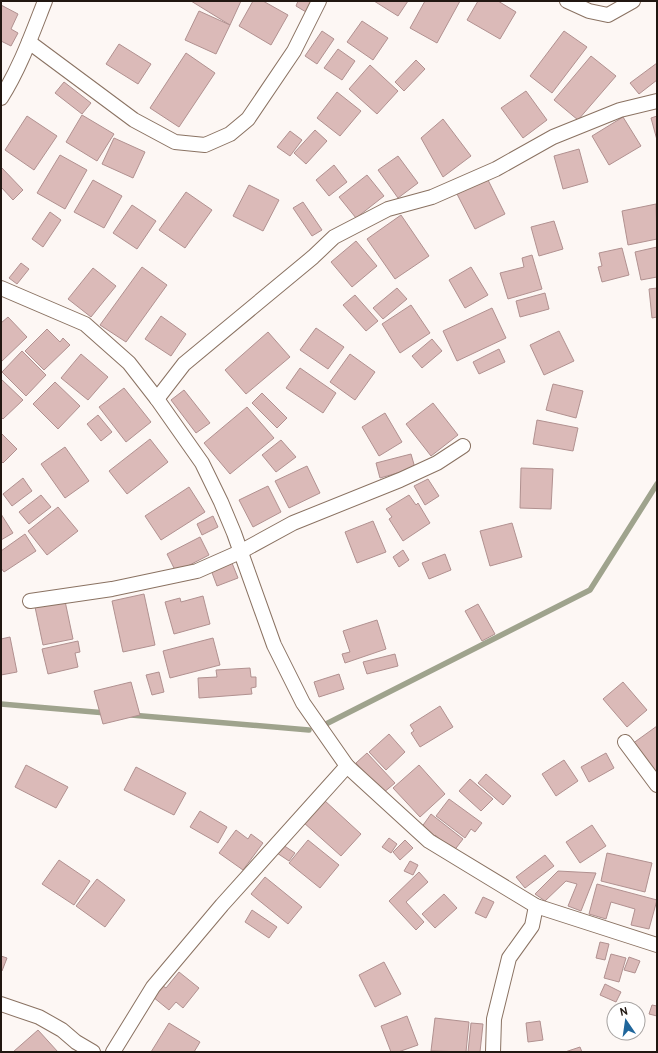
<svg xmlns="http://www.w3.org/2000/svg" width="658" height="1053" viewBox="0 0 658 1053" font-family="Overpass,sans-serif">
  <rect width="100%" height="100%" fill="#fdf7f4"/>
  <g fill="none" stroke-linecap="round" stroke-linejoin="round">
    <!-- stream -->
    <g stroke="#9fa38d" stroke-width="5.5">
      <polyline points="1,704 106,713"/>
      <polyline points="131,715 309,730"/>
      <polyline points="326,724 590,590 657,484"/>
    </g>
  </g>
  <!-- building -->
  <g fill="#dbbab8" stroke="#b19190">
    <polygon points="191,1 241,1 230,25"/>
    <polygon points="253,1 263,1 288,15 271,45 239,26"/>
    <polygon points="298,1 312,1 306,12 296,6"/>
    <polygon points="374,1 408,1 398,16"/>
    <polygon points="425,1 460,1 437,43 410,28"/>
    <polygon points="478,1 498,1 516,12 500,39 467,20"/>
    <polygon points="1,5 18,14 11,29 18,33 11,46 1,41"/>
    <polygon points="199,11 230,25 216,54 185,40"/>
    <polygon points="362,21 388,38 373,60 347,42"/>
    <polygon points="322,31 334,39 317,64 305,56"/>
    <polygon points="564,31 587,47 552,93 530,76"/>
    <polygon points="119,44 151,64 138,84 106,64"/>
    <polygon points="338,49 355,61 342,80 324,68"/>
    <polygon points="186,53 215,73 179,127 150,108"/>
    <polygon points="591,56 616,76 578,120 554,100"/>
    <polygon points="416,60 425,69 404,91 395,82"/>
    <polygon points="657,63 657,80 639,94 630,83"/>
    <polygon points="370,65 398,91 377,114 349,89"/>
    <polygon points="64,82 91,103 82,114 55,93"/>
    <polygon points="526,91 547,120 523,138 501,108"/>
    <polygon points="337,92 361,111 340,136 317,118"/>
    <polygon points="82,115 114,134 97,161 66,142"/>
    <polygon points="27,116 57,136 34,170 5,150"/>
    <polygon points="657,116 657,140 651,118"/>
    <polygon points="623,117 641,146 609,165 592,136"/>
    <polygon points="443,119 471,156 443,177 421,138"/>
    <polygon points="315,130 327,141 306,164 294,153"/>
    <polygon points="290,131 302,140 290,156 277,147"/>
    <polygon points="114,138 145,152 133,178 102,164"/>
    <polygon points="579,149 588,182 563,189 554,156"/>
    <polygon points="60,155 87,170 65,209 37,193"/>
    <polygon points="398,156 418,183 398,198 378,170"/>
    <polygon points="334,165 347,182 329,196 316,180"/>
    <polygon points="1,167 23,190 13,200 1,187"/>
    <polygon points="367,175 384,196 356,218 339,197"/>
    <polygon points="487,178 505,214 475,229 457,194"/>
    <polygon points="93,180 122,196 104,228 74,212"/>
    <polygon points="249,185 279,200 263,231 233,216"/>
    <polygon points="186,192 212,210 185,248 159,230"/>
    <polygon points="303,202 322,230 312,236 293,208"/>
    <polygon points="656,204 657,239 628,245 622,211"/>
    <polygon points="132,205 156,221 137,249 113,233"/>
    <polygon points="50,212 61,220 43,247 32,239"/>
    <polygon points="401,215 429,256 395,279 367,239"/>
    <polygon points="554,221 563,249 539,256 531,227"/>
    <polygon points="356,241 377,266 352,287 331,262"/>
    <polygon points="657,247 657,277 641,280 635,252"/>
    <polygon points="622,248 629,275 602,282 598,267 602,266 599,253"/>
    <polygon points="532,255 542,289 508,299 500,273 524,267 522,258"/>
    <polygon points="21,263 29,269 17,284 9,278"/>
    <polygon points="142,267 167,285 126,342 100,325"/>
    <polygon points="471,267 488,295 465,308 449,280"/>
    <polygon points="93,268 116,286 91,317 68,299"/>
    <polygon points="397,288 407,299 383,319 373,308"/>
    <polygon points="657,288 657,317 652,318 649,289"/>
    <polygon points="545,293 549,309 520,317 516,301"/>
    <polygon points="355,295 378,321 366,331 343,305"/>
    <polygon points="411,305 430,333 400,353 382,324"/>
    <polygon points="492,308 506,338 457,361 443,331"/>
    <polygon points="161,316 186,334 171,356 145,339"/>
    <polygon points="8,317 27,337 1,362 1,323"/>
    <polygon points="316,328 344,347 328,369 300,350"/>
    <polygon points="47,329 60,342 63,338 70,345 44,370 25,351"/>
    <polygon points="559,331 574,361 544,375 530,345"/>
    <polygon points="268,332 290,357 246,394 225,370"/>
    <polygon points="432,339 442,351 422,368 412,356"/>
    <polygon points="499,349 505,362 479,374 473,362"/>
    <polygon points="22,351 46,375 26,396 2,372"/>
    <polygon points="81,354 108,377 88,400 61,378"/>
    <polygon points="350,354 375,372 355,400 330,382"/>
    <polygon points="300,368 336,393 323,413 286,388"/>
    <polygon points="1,379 23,400 3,419 1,417"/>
    <polygon points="55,382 80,406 58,429 33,404"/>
    <polygon points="553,384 583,391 576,418 546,410"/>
    <polygon points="124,388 151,422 126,442 99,407"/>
    <polygon points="184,390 210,423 196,433 171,400"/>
    <polygon points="262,393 287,418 277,428 252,403"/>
    <polygon points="433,403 458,435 431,456 406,424"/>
    <polygon points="247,407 274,438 230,474 204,443"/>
    <polygon points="385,413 402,442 379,456 362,427"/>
    <polygon points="98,415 112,432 101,441 87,424"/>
    <polygon points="537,420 578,428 573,451 533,444"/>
    <polygon points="1,433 17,449 3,463 1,461"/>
    <polygon points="150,439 168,462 127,494 109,471"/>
    <polygon points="281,440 296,457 276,472 262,455"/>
    <polygon points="65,447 89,481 65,498 41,464"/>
    <polygon points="411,454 415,468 380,478 376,463"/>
    <polygon points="307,466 320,493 289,508 275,481"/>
    <polygon points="521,468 553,469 551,509 520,508"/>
    <polygon points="23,478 32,491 12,506 3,494"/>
    <polygon points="428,479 439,496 425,505 414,486"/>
    <polygon points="268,486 281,512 253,527 239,500"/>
    <polygon points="189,487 205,512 161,540 145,516"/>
    <polygon points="41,495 51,507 29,524 19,512"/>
    <polygon points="409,495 416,505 418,503 430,523 403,541 389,519 392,517 386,509"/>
    <polygon points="58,507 78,531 47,555 28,531"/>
    <polygon points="1,514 13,533 1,540"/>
    <polygon points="213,516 218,527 202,535 197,524"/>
    <polygon points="373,521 386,552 357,563 345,532"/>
    <polygon points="512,523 522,557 490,566 480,531"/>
    <polygon points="25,534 36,551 4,572 1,568 1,551"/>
    <polygon points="200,537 209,555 176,572 167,554"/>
    <polygon points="403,550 409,560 399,567 393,557"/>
    <polygon points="445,554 451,570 429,579 422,563"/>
    <polygon points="232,563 238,578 217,586 211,570"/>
    <polygon points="144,594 155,645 123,652 112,601"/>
    <polygon points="203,596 210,624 174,634 165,602 180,598 181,602"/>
    <polygon points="65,601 73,639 43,645 35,607"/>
    <polygon points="478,604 495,634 482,641 465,611"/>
    <polygon points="377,620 386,649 345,663 342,654 350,652 343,631"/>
    <polygon points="10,637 17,672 1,675 1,639"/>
    <polygon points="213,638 220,665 170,678 163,651"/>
    <polygon points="78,641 80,652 75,653 78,667 48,674 42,649"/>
    <polygon points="395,654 398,666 367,674 363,662"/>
    <polygon points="250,668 251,677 256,677 256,687 251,688 252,694 199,698 198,678 217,677 216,670"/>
    <polygon points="159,672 164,692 152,695 146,675"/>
    <polygon points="339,674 344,689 319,697 314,682"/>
    <polygon points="131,682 140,715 103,724 94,691"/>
    <polygon points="623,682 647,710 627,727 603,699"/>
    <polygon points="440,706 453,727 420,747 411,733 414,731 410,725"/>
    <polygon points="657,726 657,778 632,744"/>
    <polygon points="389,734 405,752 386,770 369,752"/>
    <polygon points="367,753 395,783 383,793 356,763"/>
    <polygon points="606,753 614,768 589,782 581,767"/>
    <polygon points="564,760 578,781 556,796 542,774"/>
    <polygon points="26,765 68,787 56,808 15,787"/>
    <polygon points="419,765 445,794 420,817 393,788"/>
    <polygon points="136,767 186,793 174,815 124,790"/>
    <polygon points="486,774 511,796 503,805 478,783"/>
    <polygon points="470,779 493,799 481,811 459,791"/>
    <polygon points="449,799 482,823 475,832 471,829 465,838 436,816"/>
    <polygon points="324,800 361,834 341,856 303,822"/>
    <polygon points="200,811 227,827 218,843 190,827"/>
    <polygon points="431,814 463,839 453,852 439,842 441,840 435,835 433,838 421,828"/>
    <polygon points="592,825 606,846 580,863 566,842"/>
    <polygon points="236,830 248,839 251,834 263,843 243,870 219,853"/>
    <polygon points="389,838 397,844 391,853 382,847"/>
    <polygon points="308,840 339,865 320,888 289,863"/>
    <polygon points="405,840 413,848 400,860 393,852"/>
    <polygon points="283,845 295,853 289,861 277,853"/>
    <polygon points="607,853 652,863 645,892 601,881"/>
    <polygon points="545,855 554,866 525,888 516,877"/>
    <polygon points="59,860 90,881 74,905 42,884"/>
    <polygon points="410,861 418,865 413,875 404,871"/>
    <polygon points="558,871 596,873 581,911 568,906 577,884 566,881 545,901 535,894"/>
    <polygon points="419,872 428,882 406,902 424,922 416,930 389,901"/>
    <polygon points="265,877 302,907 288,924 251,894"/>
    <polygon points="97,879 125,900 105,927 76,906"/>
    <polygon points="597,884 657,900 649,929 631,925 635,909 611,902 606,919 589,914"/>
    <polygon points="444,894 457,908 435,928 422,914"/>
    <polygon points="483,897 494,902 486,918 475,913"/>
    <polygon points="252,910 277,927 269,938 245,922"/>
    <polygon points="600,942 609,944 605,960 596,958"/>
    <polygon points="611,954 626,958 619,982 604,978"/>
    <polygon points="1,956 7,958 2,971 1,970"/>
    <polygon points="629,957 640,961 635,973 624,970"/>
    <polygon points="384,962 401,994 375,1007 359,975"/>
    <polygon points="179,972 199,988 183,1008 176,1002 169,1010 153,997 163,986 166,988"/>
    <polygon points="605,984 621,992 616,1002 600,995"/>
    <polygon points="652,1005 657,1006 657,1016 649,1014"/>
    <polygon points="407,1016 418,1045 398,1052 391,1052 381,1026"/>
    <polygon points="435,1018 469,1022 466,1052 431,1051"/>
    <polygon points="540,1021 543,1040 528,1042 526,1023"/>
    <polygon points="169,1023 200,1042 194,1052 151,1052"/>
    <polygon points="471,1023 483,1024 480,1052 468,1052"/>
    <polygon points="38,1030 58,1052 13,1052"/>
    <polygon points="580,1047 582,1052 565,1052"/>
  </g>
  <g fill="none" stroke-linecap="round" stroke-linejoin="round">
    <defs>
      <g id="street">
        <polyline points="567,1 589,11 608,15 633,1"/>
        <polyline points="29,42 134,120 175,142 205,145 230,134 248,119 294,51 319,1"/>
        <path d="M1,98C20,68 32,34 45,1"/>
        <polyline points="1,288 85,324 129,363 157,399 202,463 221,502 234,533 274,645 303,703 347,766 429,841 536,906 657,945"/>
        <polyline points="157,399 184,364 313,257 334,237 388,209 432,197 496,169 553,137 620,110 657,101"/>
        <polyline points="30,601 112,589 197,571 240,552 293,523 400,480 437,463 463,446"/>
        <polyline points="625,742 657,785"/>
        <polyline points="1,1004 39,1017 62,1030 76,1042 93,1052"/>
        <polyline points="113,1052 153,987 222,905 347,766"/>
        <polyline points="493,1052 494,1019 509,958 532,926 536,906"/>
      </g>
    </defs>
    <!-- street casing -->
    <use href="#street" stroke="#8a7262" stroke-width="16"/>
    <!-- street -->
    <use href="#street" stroke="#fff" stroke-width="14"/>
  </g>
  <!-- border -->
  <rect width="658" height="1053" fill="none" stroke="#211711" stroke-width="4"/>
  <!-- north arrow -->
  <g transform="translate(626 1021) rotate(347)"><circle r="19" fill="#ffffff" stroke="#a6a2a0"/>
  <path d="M0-3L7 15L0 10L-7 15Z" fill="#20669b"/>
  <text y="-6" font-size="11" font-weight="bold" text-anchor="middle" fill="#211711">N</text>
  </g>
</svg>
